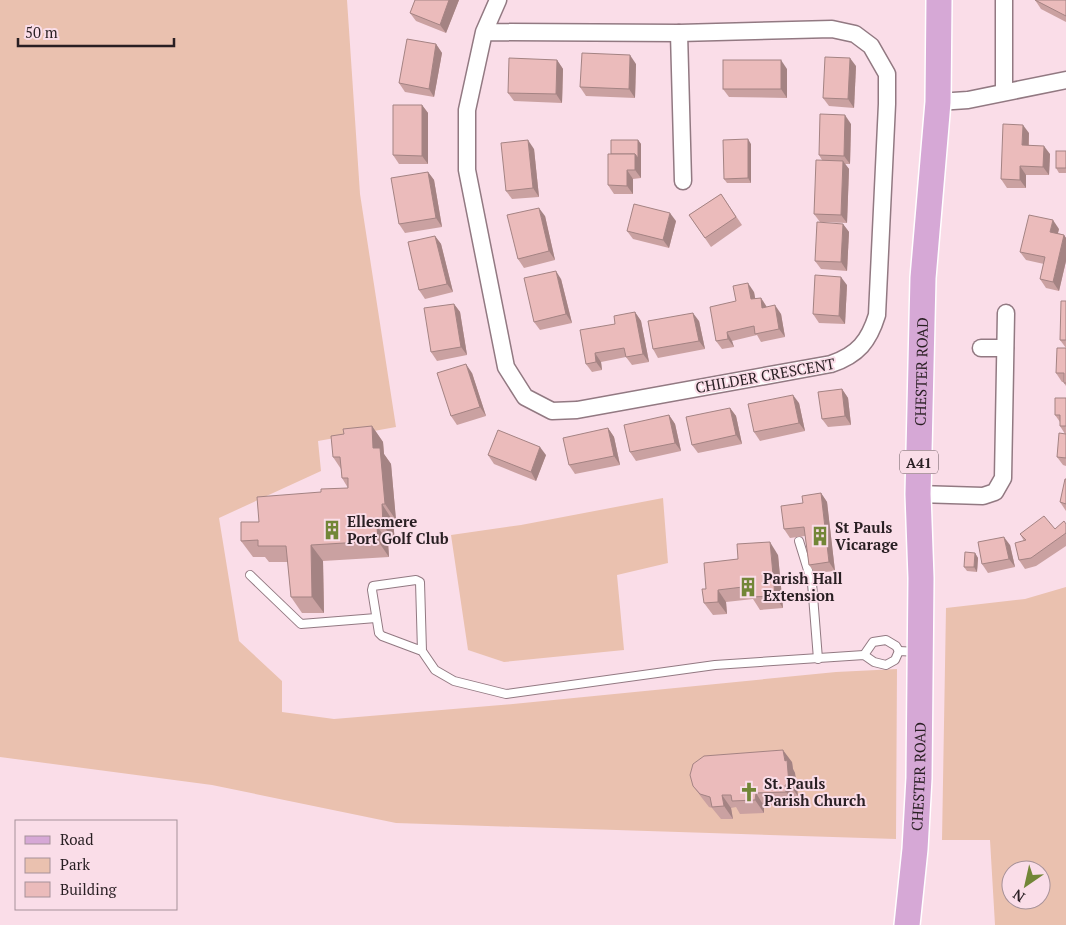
<svg xmlns="http://www.w3.org/2000/svg" width="1066" height="925" viewBox="0 0 1066 925" font-family="'PT Serif',serif">
  <rect width="100%" height="100%" fill="#fadde8"/>
  <!-- green -->
  <g fill="#eac1af" fill-rule="evenodd">
    <polygon points="0,0 347,0 360,194 396,427 318,441 321,471 219,518 239,641 282,681 282,712 334,719 513,704 836,672 897,669 896,839 396,823 212,785 0,757"/>
    <polygon points="663,498 668,563 617,575 624,650 504,662 468,650 451,535 521,525"/>
    <path d="M1066,587V925H995L990,840H942L946,608L1025,599ZM1011,870H1041V900H1011Z"/>
  </g>
  <g fill="none" stroke-linecap="round" stroke-linejoin="round">
    <defs>
      <g id="service">
        <polyline points="799,541 812,583 818,659"/>
        <polyline points="250,575 301,624 376,618"/>
        <polyline points="422,651 382,636 379,633 372,590 373,586 416,580 420,582 422,651 435,670 454,681 506,694 715,665 864,655 874,662 886,665 895,660 899,651 918,652"/>
        <polyline points="864,655 873,642 886,640 896,646 899,651"/>
      </g>
      <g id="minor">
        <path d="M484,32L679,33L832,29L855,34L871,46L887,74V104L877,315C869,341 858,355 831,364L577,410L552,411L525,397L506,367L467,170V110L484,32L498,0"/>
        <polyline points="679,33 683,181"/>
        <polyline points="1004,91 1004,0"/>
        <polyline points="938,102 968,100 1066,80"/>
        <polyline points="981,348 1005,348"/>
        <polyline points="918,494 983,496 995,492 1003,478 1006,313"/>
      </g>
      <g id="primary">
        <path id="s1" d="M907,925L915,849L919,778L921,578L918,494L923,278L938,102L939,0"/>
      </g>
    </defs>
    <!-- service casing -->
    <use href="#service" stroke="#927982" stroke-width="10"/>
    <!-- minor casing -->
    <use href="#minor" stroke="#927982" stroke-width="19"/>
    <!-- primary casing -->
    <use href="#primary" stroke="#fff" stroke-width="28"/>
    <!-- service -->
    <use href="#service" stroke="#fff" stroke-width="8"/>
    <!-- minor -->
    <use href="#minor" stroke="#fff" stroke-width="16"/>
    <!-- primary -->
    <use href="#primary" stroke="#d6a8d6" stroke-width="25"/>
  </g>
  <!-- wall -->
  <g fill="#caa1a1">
    <polygon points="415,0 459,0 446,33 416,21 410,13"/>
    <polygon points="1035,0 1066,0 1066,22 1041,9"/>
    <polygon points="436,44 442,53 434,97 405,92 399,83"/>
    <polygon points="557,60 563,69 562,103 514,101 508,93"/>
    <polygon points="636,64 635,98 586,96 580,87"/>
    <polygon points="856,66 854,108 829,106 823,98"/>
    <polygon points="787,69 787,98 729,97 723,89"/>
    <polygon points="422,105 428,113 428,164 399,164 393,155"/>
    <polygon points="851,124 850,164 845,164 849,169 847,223 820,222 814,214 822,160 819,155"/>
    <polygon points="1029,133 1029,145 1050,154 1049,175 1026,175 1026,188 1007,188 1001,179"/>
    <polygon points="638,140 641,144 641,178 633,179 633,194 614,194 608,185 611,154"/>
    <polygon points="751,144 751,183 727,183 724,179"/>
    <polygon points="534,149 539,197 512,199 506,191"/>
    <polygon points="1066,151 1066,173 1059,173 1056,168"/>
    <polygon points="428,172 434,180 442,227 405,233 399,224"/>
    <polygon points="721,194 742,225 711,247 689,215"/>
    <polygon points="545,216 555,260 524,268 518,259"/>
    <polygon points="676,221 669,248 633,239 627,231"/>
    <polygon points="843,224 849,232 847,271 821,269 815,261"/>
    <polygon points="1059,229 1058,233 1064,235 1066,238 1066,261 1059,291 1046,288 1040,279 1044,264 1026,260 1020,252"/>
    <polygon points="435,236 441,244 453,292 425,299 419,290"/>
    <polygon points="561,279 572,323 540,330 534,322"/>
    <polygon points="847,285 845,324 819,323 813,314"/>
    <polygon points="754,292 755,299 761,298 767,307 781,314 785,337 761,342 757,335 732,341 734,347 722,349 716,341 736,301"/>
    <polygon points="1066,301 1066,348 1060,340"/>
    <polygon points="454,304 460,312 467,355 437,361 431,352"/>
    <polygon points="635,312 641,321 649,362 632,365 626,357 601,362 602,370 592,372 586,364 615,324"/>
    <polygon points="699,321 705,349 658,358 653,349"/>
    <polygon points="1066,348 1066,386 1064,383 1064,382 1062,382 1056,373"/>
    <polygon points="472,373 486,416 457,425 451,416"/>
    <polygon points="842,389 848,398 851,425 828,427 822,419"/>
    <polygon points="1066,398 1066,469 1066,466 1063,465 1057,457 1065,434 1060,426 1060,422 1055,415"/>
    <polygon points="799,403 805,431 760,441 754,432"/>
    <polygon points="730,408 736,416 742,444 698,453 692,445"/>
    <polygon points="669,415 675,424 681,451 636,461 630,452"/>
    <polygon points="372,426 383,442 384,454 391,464 396,520 393,521 395,542 388,542 389,557 323,561 324,613 302,613 291,597 288,562 269,562 265,557 253,557 241,541 259,522 321,492 348,488 342,478 341,469 333,457 344,434"/>
    <polygon points="608,428 614,437 620,465 575,474 569,465"/>
    <polygon points="488,455 546,455 536,481 494,464"/>
    <polygon points="1066,479 1066,511 1060,502"/>
    <polygon points="821,493 827,502 835,571 815,573 809,565 805,536 790,538 784,529 803,503"/>
    <polygon points="1066,524 1066,546 1036,566 1025,569 1019,560 1024,541 1020,534 1055,529"/>
    <polygon points="1010,545 1015,567 988,573 982,564"/>
    <polygon points="975,553 978,558 977,572 967,571 964,567"/>
    <polygon points="778,555 783,608 760,610 753,599 726,602 727,614 713,615 704,603 706,589"/>
    <polygon points="792,762 793,769 795,773 798,796 794,797 794,804 764,806 764,813 740,814 736,807 731,808 733,819 721,819 712,808 709,807 702,798 693,786"/>
  </g>
  <!-- shaded-wall -->
  <g fill="#a48383">
    <polygon points="449,0 459,0 446,33 440,25"/>
    <polygon points="436,44 442,53 434,97 429,89"/>
    <polygon points="630,55 636,64 635,98 629,89"/>
    <polygon points="850,58 856,66 854,108 848,99"/>
    <polygon points="557,60 563,69 562,103 556,94"/>
    <polygon points="781,60 787,69 787,98 781,89"/>
    <polygon points="422,105 428,113 428,164 422,156"/>
    <polygon points="845,115 851,124 850,164 844,156"/>
    <polygon points="1023,125 1029,133 1028,154 1022,145"/>
    <polygon points="748,139 751,144 751,183 748,178"/>
    <polygon points="528,140 534,149 539,197 533,188"/>
    <polygon points="638,140 641,144 641,178 635,170 635,154"/>
    <polygon points="1044,146 1050,154 1049,175 1043,167"/>
    <polygon points="843,161 849,169 847,223 841,215"/>
    <polygon points="1020,166 1026,175 1026,188 1020,180"/>
    <polygon points="627,170 633,179 633,194 627,186"/>
    <polygon points="428,172 434,180 442,227 436,218"/>
    <polygon points="539,208 545,216 555,260 549,251"/>
    <polygon points="670,213 676,221 669,248 663,240"/>
    <polygon points="1053,220 1059,229 1056,240 1050,232"/>
    <polygon points="843,224 849,232 847,271 841,262"/>
    <polygon points="1064,235 1066,238 1066,261 1059,291 1053,282"/>
    <polygon points="435,236 441,244 453,292 447,284"/>
    <polygon points="556,271 561,279 572,323 566,314"/>
    <polygon points="841,277 847,285 845,324 839,316"/>
    <polygon points="748,283 754,292 757,308 751,299"/>
    <polygon points="761,298 766,306 768,316 762,308"/>
    <polygon points="454,304 460,312 467,355 461,347"/>
    <polygon points="775,305 781,314 785,337 779,329"/>
    <polygon points="635,312 641,321 649,362 643,354"/>
    <polygon points="693,313 699,321 705,349 699,341"/>
    <polygon points="727,332 732,341 734,347 728,339"/>
    <polygon points="595,353 601,362 602,370 596,362"/>
    <polygon points="466,364 472,373 486,416 480,407"/>
    <polygon points="842,389 848,398 851,425 845,416"/>
    <polygon points="793,395 799,403 805,431 799,423"/>
    <polygon points="730,408 736,416 742,444 736,435"/>
    <polygon points="669,415 675,424 681,451 675,443"/>
    <polygon points="372,426 383,442 384,454 391,464 396,520 385,504 373,448"/>
    <polygon points="608,428 614,437 620,465 614,456"/>
    <polygon points="540,447 546,455 536,481 531,472"/>
    <polygon points="821,493 827,502 835,571 829,562"/>
    <polygon points="382,504 393,521 395,542 383,525"/>
    <polygon points="377,526 388,542 389,557 378,541"/>
    <polygon points="1004,537 1010,545 1015,567 1009,559"/>
    <polygon points="770,542 778,555 783,608 775,596"/>
    <polygon points="311,545 323,561 324,613 312,597"/>
    <polygon points="975,553 978,558 977,572 974,567"/>
    <polygon points="718,590 726,602 727,614 718,602"/>
    <polygon points="783,750 792,762 793,769 795,773 798,796 789,784"/>
    <polygon points="785,785 794,797 794,804 786,792"/>
    <polygon points="756,793 764,806 764,813 755,800"/>
    <polygon points="722,795 731,808 733,819 724,806"/>
  </g>
  <!-- building -->
  <g fill="#ebbbbb" stroke="#a48383">
    <polygon points="415,0 449,0 440,25 410,13"/>
    <polygon points="1035,0 1066,0 1066,16"/>
    <polygon points="407,39 436,44 429,89 399,83"/>
    <polygon points="582,53 630,55 629,89 580,87"/>
    <polygon points="825,57 850,58 848,99 823,98"/>
    <polygon points="509,58 557,60 556,94 508,93"/>
    <rect x="723" y="60" width="58" height="29"/>
    <polygon points="393,105 422,105 422,156 393,155"/>
    <polygon points="820,114 845,115 844,156 819,155"/>
    <polygon points="1003,124 1023,125 1022,145 1044,146 1043,167 1020,166 1020,180 1001,179"/>
    <polygon points="748,139 748,178 724,179 723,140"/>
    <polygon points="528,140 533,188 506,191 501,143"/>
    <polygon points="611,140 638,140 638,158 635,154 611,154"/>
    <rect x="1056" y="151" width="10" height="17"/>
    <polygon points="608,154 635,154 635,170 627,170 627,186 608,185"/>
    <polygon points="816,160 843,161 841,215 814,214"/>
    <polygon points="428,172 436,218 399,224 391,178"/>
    <polygon points="721,194 736,217 705,238 689,215"/>
    <polygon points="634,204 670,213 663,240 627,231"/>
    <polygon points="539,208 549,251 518,259 507,215"/>
    <polygon points="1029,215 1053,220 1050,232 1064,235 1053,282 1040,279 1045,257 1020,252"/>
    <polygon points="817,222 843,224 841,262 815,261"/>
    <polygon points="435,236 447,284 419,290 408,242"/>
    <polygon points="556,271 566,314 534,322 524,278"/>
    <polygon points="815,275 841,277 839,316 813,314"/>
    <polygon points="748,283 751,299 761,298 762,308 775,305 779,329 755,334 754,326 727,332 728,339 716,341 710,307 736,301 733,286"/>
    <polygon points="1061,301 1066,301 1066,340 1060,340"/>
    <polygon points="454,304 461,347 431,352 424,308"/>
    <polygon points="635,312 643,354 626,357 624,348 595,353 596,362 586,364 580,330 615,324 614,316"/>
    <polygon points="693,313 699,341 653,349 648,321"/>
    <polygon points="1057,348 1066,348 1066,383 1064,383 1064,373 1056,373"/>
    <polygon points="466,364 480,407 451,416 437,373"/>
    <polygon points="842,389 845,416 822,419 818,392"/>
    <polygon points="793,395 799,423 754,432 748,404"/>
    <polygon points="1055,398 1066,398 1066,426 1060,426 1060,415 1055,415"/>
    <polygon points="730,408 736,435 692,445 686,417"/>
    <polygon points="669,415 675,443 630,452 624,425"/>
    <polygon points="372,426 373,448 380,448 385,504 382,504 383,525 377,526 378,541 311,545 312,597 291,597 286,546 258,546 258,540 241,541 241,522 259,522 257,497 321,492 321,489 348,488 348,478 342,478 340,457 333,457 331,436 344,434 343,429"/>
    <polygon points="608,428 614,456 569,465 563,438"/>
    <polygon points="498,430 540,447 531,472 488,455"/>
    <polygon points="1059,433 1066,434 1066,458 1057,457"/>
    <polygon points="1065,479 1066,479 1066,504 1060,502"/>
    <polygon points="821,493 829,562 809,565 804,527 784,529 781,506 803,503 802,496"/>
    <polygon points="1044,516 1055,529 1064,521 1066,524 1066,533 1031,558 1019,560 1015,543 1026,540 1020,534"/>
    <polygon points="1004,537 1009,559 982,564 978,542"/>
    <polygon points="770,542 775,596 751,597 751,586 718,590 718,602 704,603 702,589 706,589 704,563 738,559 737,544"/>
    <polygon points="965,552 975,553 974,567 964,567"/>
    <polygon points="783,750 785,761 787,760 789,784 785,785 786,792 756,793 755,800 732,801 731,795 722,795 724,806 712,807 710,797 700,794 693,786 690,775 693,764 704,756"/>
  </g>
  <!-- icons -->
  <defs>
    <symbol id="building-bare" viewBox="-9 -9 18 18"><path d="M-4-6H4V6H1V3H-1V6H-4ZM-2.5-4.3h1.7v1.8h-1.7ZM.8-4.3h1.7v1.8H.8ZM-2.5-1h1.7V.8h-1.7ZM.8-1h1.7V.8H.8Z" fill="#728637" stroke="#fadde8" stroke-width="2.5" paint-order="stroke"/></symbol>
    <symbol id="church-bare" viewBox="-9 -9 18 18"><path d="M-1.2-6h2.4v3.5h3.3v2.4h-3.3V6h-2.4V-.1h-3.3v-2.4h3.3Z" fill="#728637" stroke="#fadde8" stroke-width="2.5" paint-order="stroke"/></symbol>
  </defs>
  <g fill-rule="evenodd">
    <use href="#building-bare" x="318" y="516" width="28" height="28"/>
    <use href="#building-bare" x="806" y="522" width="28" height="28"/>
    <use href="#building-bare" x="734" y="573" width="28" height="28"/>
    <use href="#church-bare" x="735" y="778" width="28" height="28"/>
  </g>
  <g text-anchor="middle" dominant-baseline="central" stroke-width="4" stroke-linejoin="round" paint-order="stroke">
    <!-- shield labels -->
    <rect fill="#fadde8" stroke="#68585e" stroke-width="1" x="900" y="450.5" width="38" height="23" rx="4"/>
    <g font-size="14" font-weight="bold" fill="#291f23">
      <text x="919" y="462">A41</text>
    </g>
    <!-- street labels -->
    <g font-size="15" fill="#291f23" stroke="#fadde8">
      <text stroke="none"><textPath href="#s1" startOffset="554">CHESTER ROAD</textPath></text>
      <text transform="translate(765 375) rotate(-10)">CHILDER CRESCENT</text>
      <text stroke="none"><textPath href="#s1" startOffset="149">CHESTER ROAD</textPath></text>
    </g>
    <!-- poi labels -->
    <g font-size="15" font-weight="bold" fill="#291f23" stroke="#fadde8" text-anchor="start">
      <text x="347" y="521">Ellesmere<tspan x="347" dy="17">Port Golf Club</tspan></text>
      <text x="835" y="527">St Pauls<tspan x="835" dy="17">Vicarage</tspan></text>
      <text x="763" y="578">Parish Hall<tspan x="763" dy="17">Extension</tspan></text>
      <text x="764" y="783">St. Pauls<tspan x="764" dy="17">Parish Church</tspan></text>
    </g>
  </g>
  <!-- legend -->
  <rect x="15" y="820" width="162" height="90" fill="#fadde8" stroke="#a69199"/>
  <rect x="25" y="836" width="25" height="8" fill="#d6a8d6" stroke="#a69199"/>
  <text x="60" y="845" font-size="15" fill="#291f23">Road</text>
  <rect x="25" y="858" width="25" height="15" fill="#eac1af" stroke="#a69199"/>
  <text x="60" y="870" font-size="15" fill="#291f23">Park</text>
  <rect x="25" y="882" width="25" height="15" fill="#ebbbbb" stroke="#a69199"/>
  <text x="60" y="895" font-size="15" fill="#291f23">Building</text>
  <!-- north arrow -->
  <g transform="translate(1026 885) rotate(214)"><circle r="24" fill="#fadde8" stroke="#a69199"/>
  <path d="M0-4L9 19L0 12L-9 19Z" fill="#728637"/>
  <text y="-8" font-size="14" font-weight="bold" text-anchor="middle" fill="#291f23">N</text>
  </g>
  <!-- scale -->
  <path d="M18 38v8h156v-8" fill="none" stroke="#291f23" stroke-width="2.5"/>
  <text x="25" y="38" font-size="15" fill="#291f23" stroke="#fadde8" stroke-width="4" paint-order="stroke">50 m</text>
</svg>
